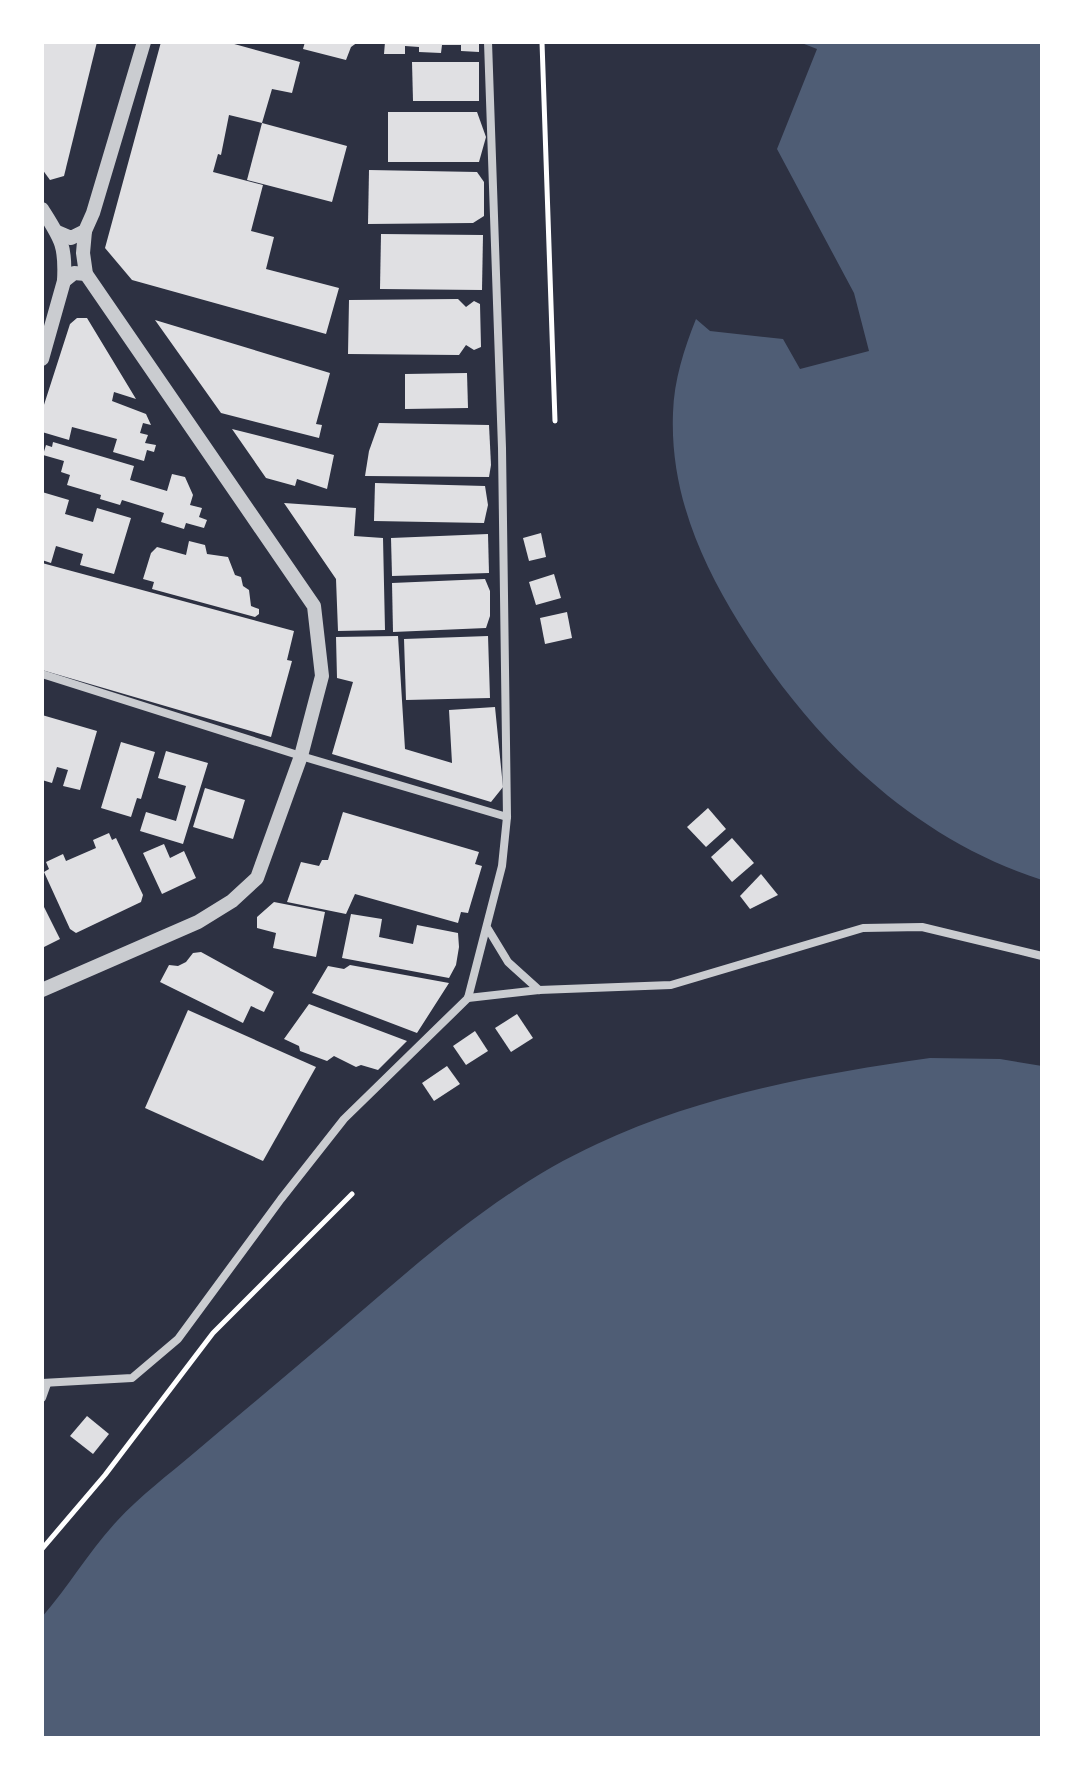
<svg xmlns="http://www.w3.org/2000/svg" width="1084" height="1780" viewBox="0 0 1084 1780" font-family="'Roboto Serif',serif">
  <rect width="100%" height="100%" fill="#2d3142"/>
  <!-- water -->
  <g fill="#4f5d75">
    <path d="M799,42H1042V880C911,838 810,738 739,623C699,558 670,490 673,413C674,380 684,349 696,319L710,331L783,339L800,369L869,351L854,293L777,149L817,49Z"/>
    <path d="M930,1058L1000,1059L1042,1066V1738H42V1617C69,1586 89,1551 117,1521C140,1496 168,1475 194,1453C228,1424 262,1396 296,1367C390,1289 485,1195 597,1144C701,1095 817,1074 930,1058Z"/>
  </g>
  <!-- building -->
  <g fill="#e0e0e3">
    <polygon points="42,42 97,42 64,176 50,180 42,169"/>
    <polygon points="161,42 227,42 300,62 292,93 272,89 262,123 229,115 221,155 218,154 213,172 263,185 251,231 274,237 266,269 339,288 326,334 132,280 105,248"/>
    <polygon points="305,42 358,42 351,47 346,60 303,49"/>
    <polygon points="385,42 479,42 479,52 461,51 461,45 442,45 441,53 419,52 419,47 405,46 405,54 384,54"/>
    <polygon points="412,62 479,62 479,101 413,101"/>
    <polygon points="388,112 477,112 486,137 479,162 388,162"/>
    <polygon points="262,123 347,146 332,202 247,180"/>
    <polygon points="369,170 477,172 484,182 484,216 473,223 368,224"/>
    <polygon points="381,234 483,235 482,290 380,289"/>
    <polygon points="458,299 466,307 474,301 480,304 481,347 474,350 466,345 459,355 348,354 349,300"/>
    <polygon points="77,318 87,318 136,399 114,392 112,401 146,414 151,425 143,423 140,433 148,435 145,443 156,445 154,452 147,450 144,461 113,452 117,439 72,427 69,440 42,432 42,411 70,324"/>
    <polygon points="155,320 330,373 316,424 322,425 319,438 221,413"/>
    <polygon points="467,373 468,408 405,409 405,374"/>
    <polygon points="379,423 489,425 491,465 489,477 365,476 369,451"/>
    <polygon points="232,429 334,455 327,489 297,479 295,486 266,478"/>
    <polygon points="53,442 134,466 130,480 167,491 172,474 185,477 193,495 190,505 202,508 199,517 207,520 204,528 186,523 184,529 161,522 164,513 122,500 120,505 100,499 101,495 67,485 70,475 61,472 64,461 43,455 46,445 52,447"/>
    <polygon points="375,483 485,486 488,505 484,523 374,521"/>
    <polygon points="42,492 69,500 65,514 93,522 97,508 131,518 114,574 80,565 83,554 56,546 51,563 42,560"/>
    <polygon points="284,503 356,508 354,536 383,538 385,630 338,631 336,579"/>
    <polygon points="541,533 546,557 529,561 523,538"/>
    <polygon points="488,534 489,573 392,576 391,538"/>
    <polygon points="189,541 205,545 207,554 228,557 235,575 241,577 243,586 249,590 251,606 259,609 259,614 255,617 152,589 154,582 143,579 151,553 157,547 186,555"/>
    <polygon points="42,563 294,631 287,660 292,661 271,737 42,670"/>
    <polygon points="554,574 561,598 536,605 529,582"/>
    <polygon points="485,579 490,591 490,616 486,628 393,632 392,583"/>
    <polygon points="567,612 572,638 545,644 540,618"/>
    <polygon points="398,636 405,749 452,763 449,710 495,707 503,787 491,802 332,754 353,682 337,678 336,637"/>
    <polygon points="488,636 490,698 406,700 404,639"/>
    <polygon points="42,715 97,731 80,790 63,786 68,770 57,767 52,783 42,780"/>
    <polygon points="121,742 155,752 141,799 137,798 131,817 101,808"/>
    <polygon points="166,751 208,763 183,844 140,831 146,812 176,821 186,786 158,778"/>
    <polygon points="205,788 245,800 233,839 193,827"/>
    <polygon points="708,808 726,829 706,847 687,827"/>
    <polygon points="343,812 479,852 475,864 482,866 468,913 461,912 458,923 355,894 346,914 287,902 301,862 319,866 322,860 328,860"/>
    <polygon points="109,833 112,840 116,838 143,895 141,902 76,933 70,929 44,872 49,869 46,862 63,854 66,861 96,848 93,840"/>
    <polygon points="732,838 754,863 732,882 711,857"/>
    <polygon points="164,844 170,858 184,851 196,878 162,894 143,853"/>
    <polygon points="761,874 778,895 750,909 740,896"/>
    <polygon points="274,902 325,912 316,957 273,948 276,933 257,928 257,917"/>
    <polygon points="42,903 60,939 42,948"/>
    <polygon points="351,914 382,919 379,937 413,944 417,925 458,933 459,947 456,965 449,978 342,958"/>
    <polygon points="201,952 274,992 264,1012 251,1006 243,1023 160,982 169,965 178,966 186,962 193,953"/>
    <polygon points="350,965 449,983 417,1033 312,993 328,966 344,969"/>
    <polygon points="309,1004 407,1041 378,1070 361,1065 356,1067 334,1056 327,1061 300,1051 299,1046 284,1039"/>
    <polygon points="188,1010 316,1067 263,1161 145,1108"/>
    <polygon points="517,1014 533,1038 511,1052 495,1028"/>
    <polygon points="475,1031 488,1051 466,1065 453,1046"/>
    <polygon points="447,1066 460,1084 434,1101 422,1083"/>
    <polygon points="87,1416 109,1434 93,1454 70,1436"/>
  </g>
  <g fill="none" stroke-linecap="round" stroke-linejoin="round">
    <!-- path -->
    <g stroke="#fff" stroke-width="5">
      <polyline points="542,42 555,421"/>
      <polyline points="42,1549 105,1475 213,1333 352,1194"/>
    </g>
    <!-- minor -->
    <g stroke="#caccd0" stroke-width="8">
      <polyline points="42,674 301,756 507,817"/>
      <polyline points="488,929 508,962 539,990"/>
      <polyline points="468,998 539,990 671,985 863,928 922,927 1042,956"/>
      <polyline points="42,1383 132,1378 178,1339 281,1199 344,1119 468,998 502,866 507,817 502,448 488,42"/>
      <polyline points="42,1398 47,1384"/>
    </g>
    <!-- tertiary -->
    <g stroke="#caccd0" stroke-width="14">
      <path d="M42,209C61,239 66,245 64,281"/>
      <polyline points="57,232 71,238 85,231 93,213 144,42"/>
      <polyline points="42,359 64,281 74,273 86,274"/>
      <polyline points="42,990 198,922 232,901 257,878 301,756 322,676 314,606 86,274 83,253 85,231"/>
    </g>
  </g>
  <!-- border -->
  <rect width="1084" height="1780" fill="none" stroke="#ffffff" stroke-width="88"/>
</svg>
